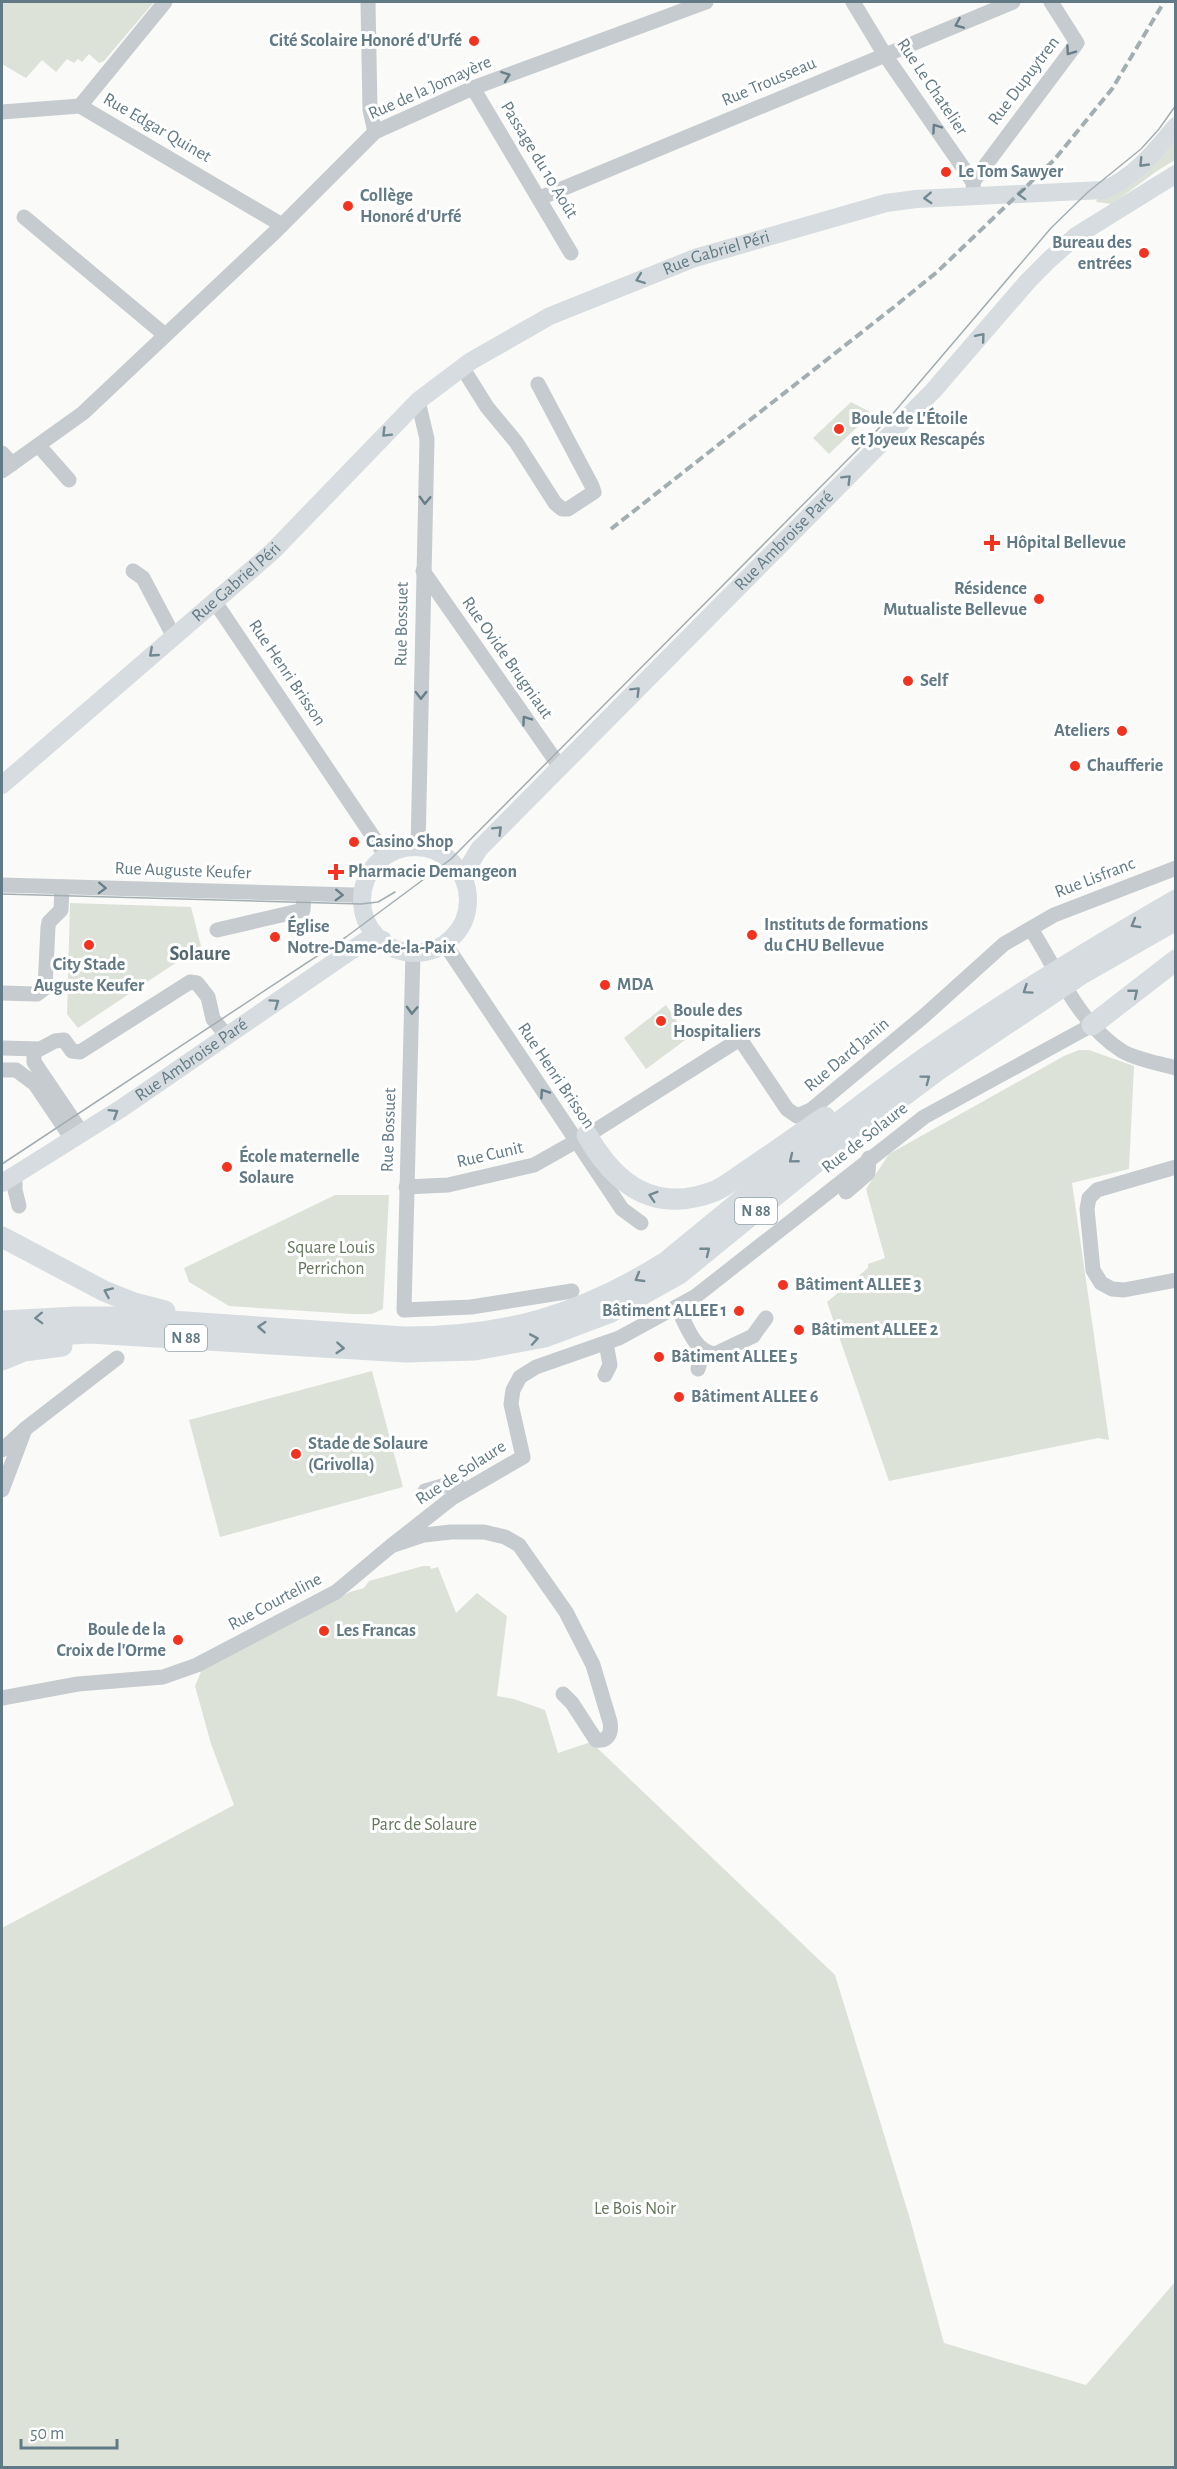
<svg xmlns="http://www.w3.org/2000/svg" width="1177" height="2469" viewBox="0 0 1177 2469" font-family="'Alegreya Sans',sans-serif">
  <rect width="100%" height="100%" fill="#fafaf8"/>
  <!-- green -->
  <g fill="#dde2d8">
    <polygon points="2,2 154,2 104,61 99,63 89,54 82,62 78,59 74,63 67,59 56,72 42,60 26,78 2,64"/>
    <polygon points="1175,139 1175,160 1157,171 1112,204 1096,202 1097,199"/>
    <polygon points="851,402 872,413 829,454 813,438"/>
    <polygon points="70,903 191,907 201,946 78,1028 67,1014"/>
    <polygon points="666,1005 688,1038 646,1069 624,1038"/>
    <polygon points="1079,1050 1089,1050 1134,1066 1129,1169 1072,1183 1109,1440 1098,1438 889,1481 827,1302 868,1268 868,1264 885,1258 866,1189 889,1154 1064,1056"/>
    <polygon points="335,1195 389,1195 383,1309 372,1314 352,1314 229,1306 189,1282 184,1268"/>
    <polygon points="372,1371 403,1487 220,1537 189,1420"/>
    <polygon points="423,1566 430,1566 431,1569 438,1567 456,1613 477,1593 507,1616 497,1696 514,1699 545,1710 558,1753 591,1742 835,1975 910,2219 944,2343 1086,2385 1175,2282 1175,2467 2,2468 2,1928 234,1805 211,1744 195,1686 203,1667 350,1592 364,1588 369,1581"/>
  </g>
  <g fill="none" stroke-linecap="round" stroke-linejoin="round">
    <!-- minor -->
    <g stroke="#c5cbce" stroke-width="15">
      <polyline points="368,2 370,110 375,132"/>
      <polyline points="853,2 885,55 973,182 974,196"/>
      <polyline points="473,88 571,253"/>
      <polyline points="80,106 165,2"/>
      <polyline points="2,112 80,106 282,225"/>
      <polyline points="973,182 1077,43 1051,2"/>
      <polyline points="540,198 1013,2"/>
      <polyline points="24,217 165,335"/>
      <polyline points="462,367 487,407 516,442 555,503 562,509 568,509 594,492 592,486 538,384"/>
      <polyline points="39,446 69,480"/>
      <polyline points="2,453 12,464"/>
      <polyline points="2,471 83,413 275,232 375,132 473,88 706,2"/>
      <polyline points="133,571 143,578 173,635"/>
      <polyline points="423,571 560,767"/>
      <polyline points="215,602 386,856"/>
      <polyline points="418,848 427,439 418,401"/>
      <polyline points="2,885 354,895 361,901"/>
      <path d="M1031,929C1057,970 1079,1024 1122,1051C1137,1060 1159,1063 1176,1068"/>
      <polyline points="217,930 303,910 304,894"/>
      <polyline points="445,944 622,1209 641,1223"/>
      <polyline points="413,951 404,1310 471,1307 572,1291"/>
      <polyline points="2,993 37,994 45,988 48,927 49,922 61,910 62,887"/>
      <polyline points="2,1048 40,1049 55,1041 64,1040 72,1051 80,1052 190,982 197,983 208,997 213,1019 227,1036"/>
      <polyline points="34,1050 34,1062 82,1133"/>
      <polyline points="2,1070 16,1070 35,1084 72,1139"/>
      <polyline points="1176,1167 1097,1190 1089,1198 1087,1209 1093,1270 1101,1283 1112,1289 1124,1290 1176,1280"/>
      <polyline points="15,1174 15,1190 19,1206"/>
      <polyline points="406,1187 448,1185 534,1165 596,1130 740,1039 787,1109 797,1116 811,1110 924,1016 1004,944 1054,915 1176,868"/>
      <polyline points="846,1192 868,1173 869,1158"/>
      <path d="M677,1307C686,1324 694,1352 715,1354L753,1336L766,1318"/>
      <polyline points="698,1369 703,1351"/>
      <polyline points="605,1375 610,1365 606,1343"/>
      <polyline points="2,1450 23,1431"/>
      <polyline points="2,1490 25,1429 117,1358"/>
      <polyline points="425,1491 456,1482 462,1492"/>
      <polyline points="391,1546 452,1498 523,1457 511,1404 513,1390 520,1377 536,1367 619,1338 696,1296 924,1117 1092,1025"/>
      <path d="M2,1698L78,1684L163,1677L197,1665L336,1592L391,1546L424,1535L451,1532H484L505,1537L519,1545L566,1612L593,1665L610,1722C612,1733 608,1742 596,1740L572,1703L563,1694"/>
    </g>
    <!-- major -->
    <g stroke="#d6dcdf" stroke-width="18">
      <path id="s1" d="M2,785L272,552L418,401L471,361L550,316L695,258L886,203L916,199L1103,190C1134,178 1155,151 1176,126"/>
      <circle cx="415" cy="900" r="53"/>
      <path id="s2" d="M463,876L479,849L933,391L1028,281L1050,259L1076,236L1176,174"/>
      <path id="s3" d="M2,1183L122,1108L365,941L383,940"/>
    </g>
    <!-- highway -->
    <g stroke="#d6dcdf" stroke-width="21">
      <polyline points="1092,1025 1176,960"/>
      <path d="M587,1135C616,1186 656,1214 715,1191C725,1187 736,1178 745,1172C772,1154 798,1135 825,1117"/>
      <polyline points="2,1237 104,1291 134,1303 165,1311"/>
      <path d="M2,1321L76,1317H113L404,1337C505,1337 580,1316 666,1262C750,1193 834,1123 922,1060C1004,1002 1089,950 1176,900"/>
      <polyline points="2,1338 90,1333 406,1352 475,1350 545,1337 609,1313 679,1274 835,1147 938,1070 1080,975 1176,920"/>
      <polyline points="2,1360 24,1351 62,1346"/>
    </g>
    <!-- tram -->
    <g stroke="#a3aeb2" stroke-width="1.5">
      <polyline points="2,894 361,904 378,902 395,892"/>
      <polyline points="2,1164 346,937 451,859 890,417 1051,228 1088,192 1141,149 1159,129 1176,105"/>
    </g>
    <!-- rail -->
    <polyline stroke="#a3aeb2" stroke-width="4" stroke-dasharray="9 4.5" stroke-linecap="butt" points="611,529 894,307 937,272 1054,160 1112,89 1164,2"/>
  </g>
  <!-- one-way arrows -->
  <defs><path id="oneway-chevron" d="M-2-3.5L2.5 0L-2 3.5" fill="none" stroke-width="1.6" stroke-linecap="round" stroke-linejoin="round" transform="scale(1.5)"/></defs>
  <g stroke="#677e89">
    <use href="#oneway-chevron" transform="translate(959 24) rotate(157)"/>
    <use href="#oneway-chevron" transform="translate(1070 51) rotate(125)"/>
    <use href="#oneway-chevron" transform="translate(506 76) rotate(-20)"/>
    <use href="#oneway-chevron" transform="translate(936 128) rotate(-125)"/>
    <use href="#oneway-chevron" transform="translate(425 500) rotate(92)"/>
    <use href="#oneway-chevron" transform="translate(421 695) rotate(91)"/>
    <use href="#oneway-chevron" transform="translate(526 720) rotate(-125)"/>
    <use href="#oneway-chevron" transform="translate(102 888) rotate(2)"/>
    <use href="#oneway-chevron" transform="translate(339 895) rotate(2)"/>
    <use href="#oneway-chevron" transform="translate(412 1010) rotate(92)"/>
    <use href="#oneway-chevron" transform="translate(544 1093) rotate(-124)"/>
  </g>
  <g stroke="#738992">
    <use href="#oneway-chevron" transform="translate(1143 163) rotate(134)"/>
    <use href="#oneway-chevron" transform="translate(1022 194) rotate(178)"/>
    <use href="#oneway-chevron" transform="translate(928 198) rotate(177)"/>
    <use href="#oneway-chevron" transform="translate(640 279) rotate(159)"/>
    <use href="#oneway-chevron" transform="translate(981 337) rotate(-50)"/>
    <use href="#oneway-chevron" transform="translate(386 433) rotate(135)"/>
    <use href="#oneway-chevron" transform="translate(847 479) rotate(-45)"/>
    <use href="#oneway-chevron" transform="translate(153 653) rotate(139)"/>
    <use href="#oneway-chevron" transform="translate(636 691) rotate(-45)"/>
    <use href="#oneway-chevron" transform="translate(498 830) rotate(-45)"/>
    <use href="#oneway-chevron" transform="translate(1135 924) rotate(150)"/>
    <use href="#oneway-chevron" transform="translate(1027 990) rotate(146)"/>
    <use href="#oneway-chevron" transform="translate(1134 993) rotate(-39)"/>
    <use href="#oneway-chevron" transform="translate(275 1003) rotate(-35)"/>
    <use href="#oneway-chevron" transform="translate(926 1079) rotate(-37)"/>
    <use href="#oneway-chevron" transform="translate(114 1113) rotate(-32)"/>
    <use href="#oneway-chevron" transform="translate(793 1159) rotate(141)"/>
    <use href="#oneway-chevron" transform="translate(653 1196) rotate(-163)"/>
    <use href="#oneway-chevron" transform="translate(706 1251) rotate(-39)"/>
    <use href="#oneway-chevron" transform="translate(639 1278) rotate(150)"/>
    <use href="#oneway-chevron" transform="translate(108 1292) rotate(-156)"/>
    <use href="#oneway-chevron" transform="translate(39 1318) rotate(178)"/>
    <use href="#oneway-chevron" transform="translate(262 1327) rotate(-176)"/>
    <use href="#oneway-chevron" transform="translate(534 1339) rotate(-10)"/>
    <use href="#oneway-chevron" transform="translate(340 1348) rotate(4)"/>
  </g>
  <!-- markers -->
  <g fill="#f23320" stroke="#fff" stroke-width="2">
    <circle cx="474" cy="41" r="6"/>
    <circle cx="946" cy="172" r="6"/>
    <circle cx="348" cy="206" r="6"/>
    <circle cx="1144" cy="253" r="6"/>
    <circle cx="839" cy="429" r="6"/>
    <path d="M989 534h6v6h6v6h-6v6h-6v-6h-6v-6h6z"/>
    <circle cx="1039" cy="599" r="6"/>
    <circle cx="908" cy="681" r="6"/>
    <circle cx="1122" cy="731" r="6"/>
    <circle cx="1075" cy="766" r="6"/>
    <circle cx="354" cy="842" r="6"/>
    <path d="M333 863h6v6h6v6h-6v6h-6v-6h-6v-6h6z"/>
    <circle cx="752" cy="935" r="6"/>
    <circle cx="275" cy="937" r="6"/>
    <circle cx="89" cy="945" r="6"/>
    <circle cx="605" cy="985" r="6"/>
    <circle cx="661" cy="1021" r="6"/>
    <circle cx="227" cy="1167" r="6"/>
    <circle cx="783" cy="1285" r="6"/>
    <circle cx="739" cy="1311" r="6"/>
    <circle cx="799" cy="1330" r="6"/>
    <circle cx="659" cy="1357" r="6"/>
    <circle cx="679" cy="1397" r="6"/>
    <circle cx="296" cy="1454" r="6"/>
    <circle cx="324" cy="1631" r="6"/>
    <circle cx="178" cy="1640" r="6"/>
  </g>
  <g text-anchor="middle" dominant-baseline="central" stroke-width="6" stroke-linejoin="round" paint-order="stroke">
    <!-- shield labels -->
    <g fill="#fff" stroke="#91a2aa" stroke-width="1.5">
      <rect x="735" y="1198" width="42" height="26" rx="4.5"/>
      <rect x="165" y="1325" width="42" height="26" rx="4.5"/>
    </g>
    <g font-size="16" font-weight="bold" fill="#627a85">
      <text x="756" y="1211">N 88</text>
      <text x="186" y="1338">N 88</text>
    </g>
    <!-- poi labels -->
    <g font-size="18" font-weight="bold" fill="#627a85" stroke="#fff" text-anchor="start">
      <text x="462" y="41" text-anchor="end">Cité Scolaire Honoré d'Urfé</text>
      <text x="958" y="172">Le Tom Sawyer</text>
      <text x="360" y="196">Collège<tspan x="360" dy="21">Honoré d'Urfé</tspan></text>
      <text x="1132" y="243" text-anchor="end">Bureau des<tspan x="1132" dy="21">entrées</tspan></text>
      <text x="851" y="419">Boule de L'Étoile<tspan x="851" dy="21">et Joyeux Rescapés</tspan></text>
      <text x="1006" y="543">Hôpital Bellevue</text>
      <text x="1027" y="589" text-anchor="end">Résidence<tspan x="1027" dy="21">Mutualiste Bellevue</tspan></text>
      <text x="920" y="681">Self</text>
      <text x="1110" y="731" text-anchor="end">Ateliers</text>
      <text x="1087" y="766">Chaufferie</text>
      <text x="366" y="842">Casino Shop</text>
      <text x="348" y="872">Pharmacie Demangeon</text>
      <text x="764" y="925">Instituts de formations<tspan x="764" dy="21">du CHU Bellevue</tspan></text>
      <text x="287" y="927">Église<tspan x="287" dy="21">Notre-Dame-de-la-Paix</tspan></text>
      <text x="89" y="965" text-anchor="middle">City Stade<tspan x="89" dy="21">Auguste Keufer</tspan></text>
      <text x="617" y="985">MDA</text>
      <text x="673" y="1011">Boule des<tspan x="673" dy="21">Hospitaliers</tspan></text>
      <text x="239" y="1157">École maternelle<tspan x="239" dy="21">Solaure</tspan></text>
      <text x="795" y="1285">Bâtiment ALLEE 3</text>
      <text x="727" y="1311" text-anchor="end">Bâtiment ALLEE 1</text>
      <text x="811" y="1330">Bâtiment ALLEE 2</text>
      <text x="671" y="1357">Bâtiment ALLEE 5</text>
      <text x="691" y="1397">Bâtiment ALLEE 6</text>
      <text x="308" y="1444">Stade de Solaure<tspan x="308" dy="21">(Grivolla)</tspan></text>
      <text x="166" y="1630" text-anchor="end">Boule de la<tspan x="166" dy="21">Croix de l'Orme</tspan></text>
      <text x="336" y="1631">Les Francas</text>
    </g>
    <!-- street labels -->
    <g font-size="18" fill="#627a85" stroke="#fff">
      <text transform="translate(1024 81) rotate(-53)">Rue Dupuytren</text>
      <text transform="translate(769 82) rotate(-23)">Rue Trousseau</text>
      <text transform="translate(932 87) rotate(56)">Rue Le Chatelier</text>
      <text transform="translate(430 88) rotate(-24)">Rue de la Jomayère</text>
      <text transform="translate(157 128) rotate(30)">Rue Edgar Quinet</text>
      <text transform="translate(539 160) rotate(59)">Passage du 10 Août</text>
      <text stroke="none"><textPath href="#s1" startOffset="902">Rue Gabriel Péri</textPath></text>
      <text stroke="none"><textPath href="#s2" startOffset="465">Rue Ambroise Paré</textPath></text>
      <text stroke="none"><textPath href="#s1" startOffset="310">Rue Gabriel Péri</textPath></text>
      <text transform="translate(402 624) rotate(-89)">Rue Bossuet</text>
      <text transform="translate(507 658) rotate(55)">Rue Ovide Brugniaut</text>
      <text transform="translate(287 673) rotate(56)">Rue Henri Brisson</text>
      <text transform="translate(183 871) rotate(2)">Rue Auguste Keufer</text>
      <text transform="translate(1095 878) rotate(-21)">Rue Lisfranc</text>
      <text transform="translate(847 1055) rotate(-40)">Rue Dard Janin</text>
      <text stroke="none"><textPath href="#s3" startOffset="226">Rue Ambroise Paré</textPath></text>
      <text transform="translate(556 1076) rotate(56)">Rue Henri Brisson</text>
      <text transform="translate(389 1130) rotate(-88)">Rue Bossuet</text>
      <text transform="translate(865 1138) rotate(-38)">Rue de Solaure</text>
      <text transform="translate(490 1155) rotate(-13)">Rue Cunit</text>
      <text transform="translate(461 1473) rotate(-33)">Rue de Solaure</text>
      <text transform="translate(275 1602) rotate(-28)">Rue Courteline</text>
    </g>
    <!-- park labels -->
    <g font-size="18" fill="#66775e" stroke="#fff">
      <text x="331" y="1248">Square Louis<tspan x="331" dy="21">Perrichon</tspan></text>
      <text x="424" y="1825">Parc de Solaure</text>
      <text x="635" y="2209">Le Bois Noir</text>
    </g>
    <!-- neighbourhood labels -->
    <g font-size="20" font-weight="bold" fill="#556870" stroke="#fff">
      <text x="200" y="954">Solaure</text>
    </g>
  </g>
  <!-- border -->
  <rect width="1177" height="2469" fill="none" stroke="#627a85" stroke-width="6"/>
  <!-- scale -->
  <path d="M21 2439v9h96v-9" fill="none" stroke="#627a85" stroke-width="3"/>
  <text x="30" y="2439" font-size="18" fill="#627a85" stroke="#ffffff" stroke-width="4.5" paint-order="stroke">50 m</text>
</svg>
